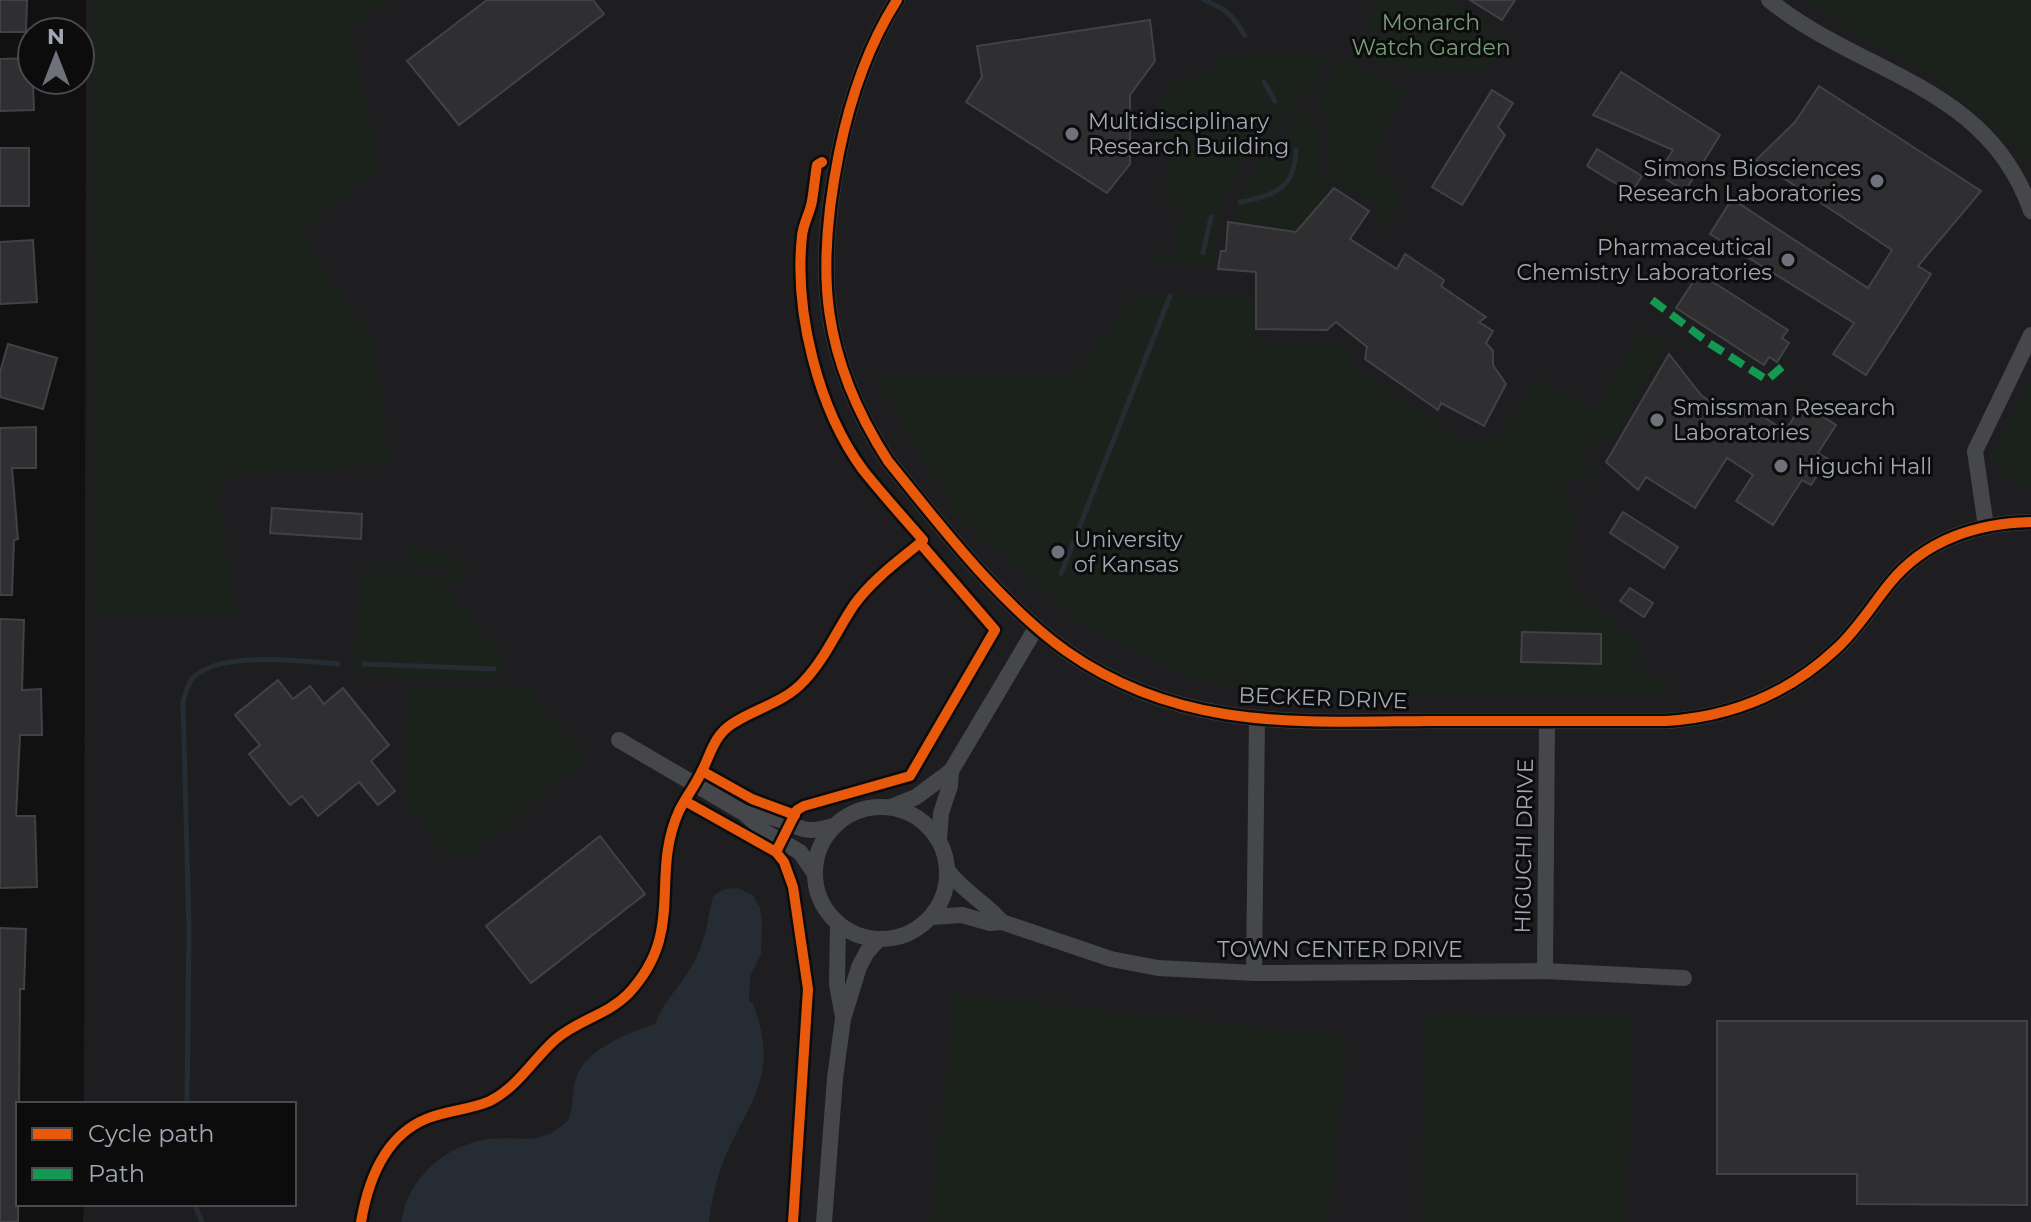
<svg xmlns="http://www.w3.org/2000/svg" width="2031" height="1222" viewBox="0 0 2031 1222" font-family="Montserrat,sans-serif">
  <rect width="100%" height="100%" fill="#111112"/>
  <!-- built -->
  <polygon fill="#1e1e20" points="86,0 2031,0 2031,1222 83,1222 84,1204 294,1204 294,1104 84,1104"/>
  <!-- green -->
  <g fill="#1b221c">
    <polygon points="91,0 389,0 350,30 381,168 299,233 375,345 390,464 222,477 219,498 236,615 94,615"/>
    <polygon points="1375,0 1455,0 1467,12 1496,29 1502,57 1477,70 1420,70 1376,63 1361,53"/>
    <polygon points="1799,0 2031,0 2031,171 2019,150 1945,85"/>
    <polygon points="1262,52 1329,54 1305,96 1277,128 1253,148 1233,178 1221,207 1212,268 1149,263 1156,253 1174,252 1183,213 1165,196 1168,171 1153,110 1178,79 1210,75 1220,58"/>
    <polygon points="1339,58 1409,93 1383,128 1373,163 1393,186 1405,190 1382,231 1376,222 1381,210 1332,179 1324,112 1316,100"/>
    <path d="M1309,110L1320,148L1319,172L1329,189L1309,231L1233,222C1242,175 1275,142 1309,110Z"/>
    <polygon points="1252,297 1255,343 1329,346 1340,338 1351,353 1353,366 1468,443 1499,435 1536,377 1593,410 1642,329 1667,347 1612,439 1599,434 1580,462 1599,474 1592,486 1572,477 1559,494 1580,511 1568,547 1573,592 1642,644 1632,663 1681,692 1294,695 1197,681 1078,622 954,512 872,375 1075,375 1131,298"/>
    <polygon points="2029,384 2031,384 2031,487 2008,480 1989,457"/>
    <polygon points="412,548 448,552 467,572 466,577 456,586 441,568 379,565 380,560 408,562 409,550"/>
    <polygon points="370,570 436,575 506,659 503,674 492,680 356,674 353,665 360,579 364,572"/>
    <path d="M407,687L530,690L586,759L485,842L475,845L476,848C471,859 458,858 448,855L403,801Z"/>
    <polygon points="955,994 1348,1037 1328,1222 930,1222"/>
    <polygon points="1425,1013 1631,1017 1627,1222 1421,1222"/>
  </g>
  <!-- water -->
  <path fill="#252c33" d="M737,888L753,895L760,908L762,922L761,954L750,977L749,1001L753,1004C783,1082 742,1106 719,1173C714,1189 711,1206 709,1222H401C408,1178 445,1145 489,1139C524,1135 540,1148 569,1119C573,1107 572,1094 575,1082C582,1050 628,1033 655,1024C664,999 685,982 696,958C706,939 708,917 713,896L725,889Z"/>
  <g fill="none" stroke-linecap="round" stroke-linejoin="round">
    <!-- stream -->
    <g stroke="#252c33" stroke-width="5">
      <path d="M1204,0C1226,9 1233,15 1245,36"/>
      <polyline points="1264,82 1275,101"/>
      <path d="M1240,202C1275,196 1295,188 1296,150"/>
      <polyline points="1203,253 1211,217"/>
      <polyline points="1061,574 1170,296"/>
      <polyline points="364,664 494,669"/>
      <path d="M187,1104L189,929L183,702C185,694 187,686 192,679C217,650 303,661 338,664"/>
      <polyline points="194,1204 202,1222"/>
    </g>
  </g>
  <!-- building -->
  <g fill="#2f2f31" stroke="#404246" stroke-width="2">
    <polygon points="0,0 27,0 26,32 0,32"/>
    <polygon points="487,0 593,0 604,14 459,125 407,61"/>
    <polygon points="1470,0 1515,0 1502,20"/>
    <polygon points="1150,20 1155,61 1130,95 1130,164 1107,193 966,102 982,77 977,46"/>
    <polygon points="32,58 34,110 0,111 0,59"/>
    <polygon points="1621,72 1720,135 1685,191 1658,174 1673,150 1593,115"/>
    <polygon points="1819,86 1981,191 1918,266 1931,274 1866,375 1833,354 1854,323 1710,234 1732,199 1868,288 1892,250 1756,160 1795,122"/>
    <polygon points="1492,90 1513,103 1498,127 1505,135 1462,205 1432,187"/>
    <rect x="0" y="148" width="29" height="58"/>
    <polygon points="1597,149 1642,176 1631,193 1587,166"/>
    <polygon points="1334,188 1369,211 1350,239 1397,269 1405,254 1444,280 1441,286 1486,317 1479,322 1493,331 1486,343 1493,351 1493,365 1506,384 1484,426 1441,403 1438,410 1365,359 1367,347 1336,322 1327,330 1256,329 1256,272 1218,269 1221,251 1226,251 1228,222 1296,232"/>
    <polygon points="33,240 37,302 0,304 0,242"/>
    <polygon points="1699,273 1788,330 1782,338 1789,343 1777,362 1769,357 1764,365 1676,308"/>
    <polygon points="8,344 57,358 43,409 0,397 0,372"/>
    <polygon points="1669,354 1701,395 1731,416 1741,402 1785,431 1803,403 1836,425 1818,453 1828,459 1811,485 1802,480 1773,525 1736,501 1753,475 1727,458 1695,508 1646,477 1638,490 1606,462"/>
    <polygon points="36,427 36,468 12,468 18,539 14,540 12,595 0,595 0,428"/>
    <polygon points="272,508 362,514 361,539 270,533"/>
    <polygon points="1623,512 1678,547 1664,568 1610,533"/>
    <polygon points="1630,588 1653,603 1644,617 1620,601"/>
    <polygon points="0,619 24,620 22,690 41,689 42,735 20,735 16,816 35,816 37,887 0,888"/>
    <polygon points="1522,632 1601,634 1601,664 1521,662"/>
    <polygon points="278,680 293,699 310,686 324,704 343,688 389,745 371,761 395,791 378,805 359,782 318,816 302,796 290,805 249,754 260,745 235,715"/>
    <polygon points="600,836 645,894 531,983 486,926"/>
    <polygon points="0,928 26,929 24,989 20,989 18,1222 0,1222"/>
    <polygon points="1717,1021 2027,1021 2027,1205 1857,1204 1857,1174 1717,1174"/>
  </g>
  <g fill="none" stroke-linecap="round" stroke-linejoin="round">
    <!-- street -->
    <g stroke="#46474a" stroke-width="16">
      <path d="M897,0C867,47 850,99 839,153C815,272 821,357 888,461C940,525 999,603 1066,651C1180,731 1298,722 1429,721C1508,721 1587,721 1666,721C1731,717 1788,694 1836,649C1857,630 1872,605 1890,583C1925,540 1977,523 2031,522"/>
      <path d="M1769,0C1862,75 1988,85 2031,211"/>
      <polyline points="1986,527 1975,451 2031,335"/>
      <polyline points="619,740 744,813 765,832 800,852 815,874"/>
      <circle cx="881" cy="873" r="66"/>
      <polyline points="891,807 916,797 951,771"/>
      <path d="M744,813C753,814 762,815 771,817C801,825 799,836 834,826"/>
      <polyline points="939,840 941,813 950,786 951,771 1036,628"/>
      <path d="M948,871C964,892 985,902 1002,922"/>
      <polyline points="931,917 962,915 990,923 1002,922 1111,959 1158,968 1254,973 1545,971 1684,978"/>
      <polyline points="838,923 837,984 843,1017"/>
      <polyline points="1545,971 1547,721"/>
      <polyline points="1254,973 1257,719"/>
      <polyline points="824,1222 835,1078 843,1019 859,967 867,952 879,939"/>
    </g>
    <!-- quiet -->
    <polyline stroke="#139951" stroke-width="8" stroke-dasharray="16 8" stroke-linecap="butt" points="1652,300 1709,343 1767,380 1783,366"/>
    <defs>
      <g id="cycleway">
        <path d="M897,0C867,47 850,99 839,153C815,272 821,357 888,461C940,525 999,603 1066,651C1180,731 1298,722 1429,721C1508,721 1587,721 1666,721C1731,717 1788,694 1836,649C1857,630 1872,605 1890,583C1925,540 1977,523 2031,522"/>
        <polyline points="702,771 752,799 795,815"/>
        <polyline points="685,801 776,852 784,862 793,887 808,989 793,1222"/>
        <path d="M776,852L797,810L804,806L910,776L995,630L920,543L923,540C903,517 882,494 863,470C818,409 794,312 802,236C803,224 810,213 812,201C814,189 815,177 817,165L822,162"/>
        <path d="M361,1222C368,1181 385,1136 426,1119C447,1110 470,1110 490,1101C519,1086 533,1059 556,1039C578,1020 607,1015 628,994C687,931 649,878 679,811C685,799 694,787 700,775C710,757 713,736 732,724C756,708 784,703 804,681C825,659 837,630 854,605C872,580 897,562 920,543"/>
      </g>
    </defs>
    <!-- cycleway casing -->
    <use href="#cycleway" stroke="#0c0c0d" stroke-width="15"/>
    <!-- cycleway -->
    <use href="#cycleway" stroke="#e8590c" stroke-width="10"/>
  </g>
  <!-- markers -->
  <g fill="#6f727b" stroke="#0c0c0d" stroke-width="3">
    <circle cx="1072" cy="134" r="8"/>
    <circle cx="1877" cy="181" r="8"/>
    <circle cx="1788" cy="260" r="8"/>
    <circle cx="1657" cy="420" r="8"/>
    <circle cx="1781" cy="466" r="8"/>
    <circle cx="1058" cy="552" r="8"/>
  </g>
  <g text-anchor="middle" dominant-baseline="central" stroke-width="6" stroke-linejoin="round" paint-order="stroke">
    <!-- park labels -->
    <g font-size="22" fill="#789f7a" stroke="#0c0c0d">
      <text x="1431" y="22">Monarch<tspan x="1431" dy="25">Watch Garden</tspan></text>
    </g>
    <!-- poi labels -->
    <g font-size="22" fill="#a2a7b3" stroke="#0c0c0d" text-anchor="start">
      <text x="1088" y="121">Multidisciplinary<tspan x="1088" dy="25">Research Building</tspan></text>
      <text x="1861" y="168" text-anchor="end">Simons Biosciences<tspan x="1861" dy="25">Research Laboratories</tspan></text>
      <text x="1772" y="247" text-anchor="end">Pharmaceutical<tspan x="1772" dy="25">Chemistry Laboratories</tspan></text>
      <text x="1673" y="407">Smissman Research<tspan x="1673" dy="25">Laboratories</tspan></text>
      <text x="1797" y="466">Higuchi Hall</text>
      <text x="1074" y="539">University<tspan x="1074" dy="25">of Kansas</tspan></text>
    </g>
    <!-- street labels -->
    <g font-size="22" fill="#a2a7b3" stroke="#0c0c0d">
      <text transform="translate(1323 698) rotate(2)">BECKER DRIVE</text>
      <text transform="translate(1524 846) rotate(-89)">HIGUCHI DRIVE</text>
      <text x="1340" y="949">TOWN CENTER DRIVE</text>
    </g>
  </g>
  <!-- legend -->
  <rect x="16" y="1102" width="280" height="104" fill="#0c0c0d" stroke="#484a4f" stroke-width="2"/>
  <rect x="32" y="1128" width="40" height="12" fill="#e8590c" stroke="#484a4f" stroke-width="2"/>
  <text x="88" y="1142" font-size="24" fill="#a2a7b3">Cycle path</text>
  <rect x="32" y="1168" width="40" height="12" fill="#139951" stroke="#484a4f" stroke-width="2"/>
  <text x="88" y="1182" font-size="24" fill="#a2a7b3">Path</text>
  <!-- north arrow -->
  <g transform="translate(56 56)"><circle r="38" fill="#0c0c0d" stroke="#484a4f" stroke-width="2"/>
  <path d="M0-6L14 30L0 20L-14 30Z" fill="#6f727b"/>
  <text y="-12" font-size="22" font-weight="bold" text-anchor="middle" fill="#a2a7b3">N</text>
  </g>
</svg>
